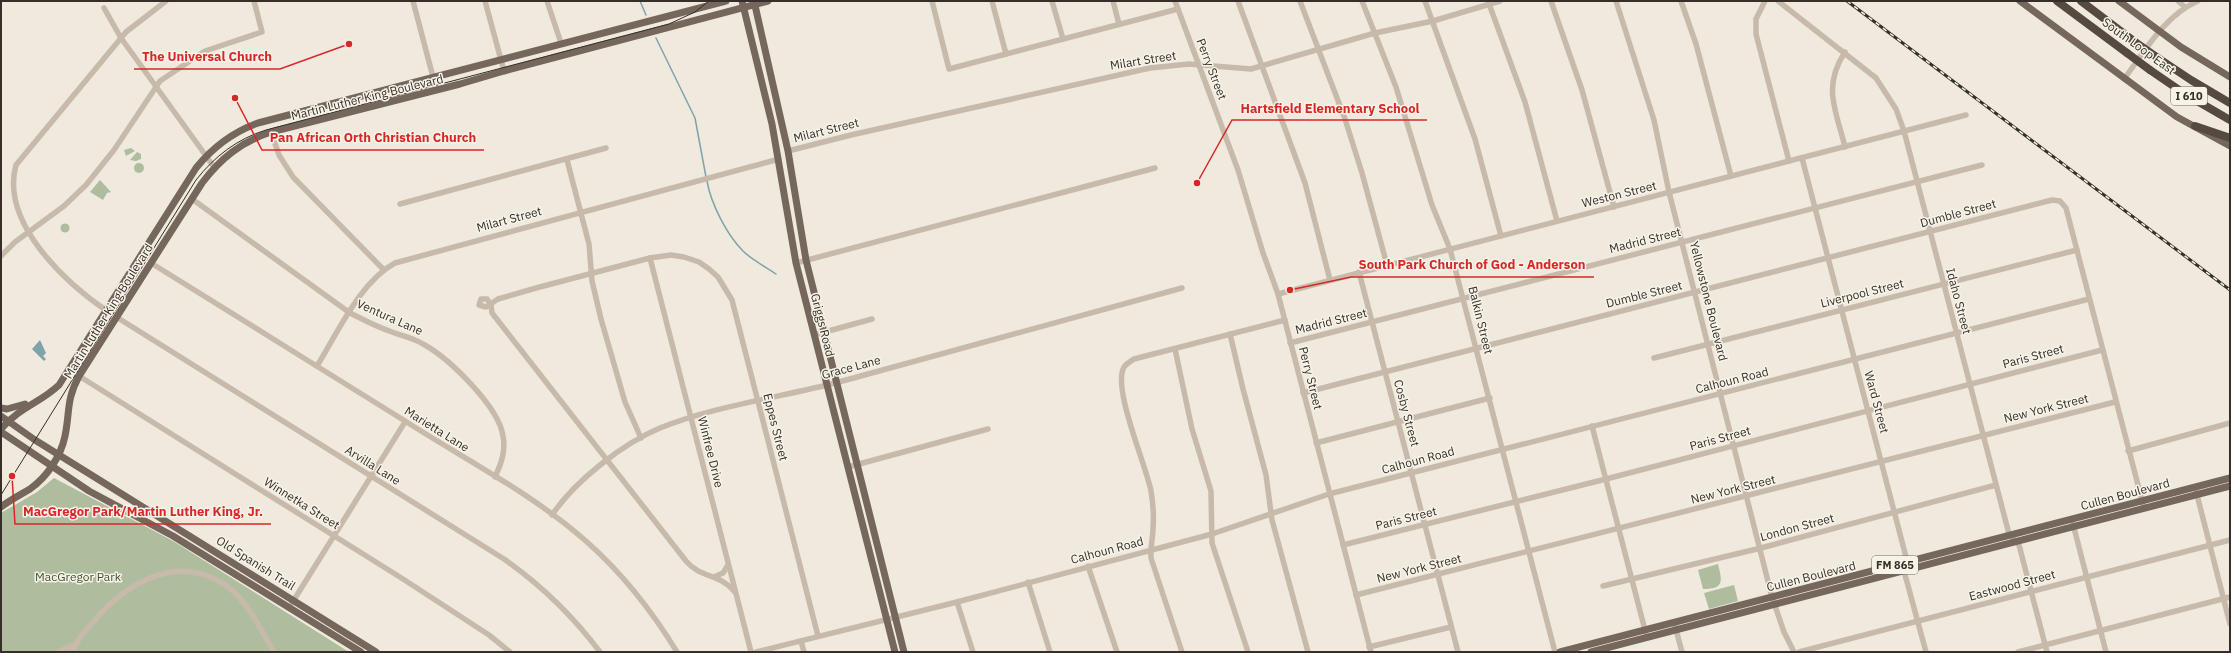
<svg xmlns="http://www.w3.org/2000/svg" width="2231" height="653" viewBox="0 0 2231 653" font-family="'IBM Plex Sans',sans-serif">
  <rect width="100%" height="100%" fill="#f0e9dd"/>
  <!-- green -->
  <g fill="#afbd9f">
    <polygon points="131,148 135,151 126,156 124,150"/>
    <polygon points="137,152 141,154 141,159 136,161 130,160"/>
    <circle cx="139" cy="168" r="5"/>
    <polygon points="100,180 111,192 107,193 103,200 90,192"/>
    <circle cx="65" cy="228" r="4.5"/>
    <polygon points="54,478 173,541 349,652 1,652 1,513 37,492"/>
    <path d="M1718,564C1722,581 1725,589 1703,589L1698,570Z"/>
    <polygon points="1734,585 1738,601 1709,609 1704,593"/>
  </g>
  <!-- water -->
  <polygon fill="#7fa3aa" points="40,340 46,353 43,356 46,359 44,361 32,349"/>
  <g fill="none" stroke-linecap="round" stroke-linejoin="round">
    <!-- stream -->
    <g stroke="#7fa3aa" stroke-width="1.5">
      <polyline points="640,1 646,15"/>
      <polyline points="656,38 695,118 706,177"/>
      <path d="M707,181C711,204 727,235 743,251C752,260 766,267 776,274"/>
    </g>
    <!-- minor -->
    <g stroke="#c7baaa" stroke-width="5.5">
      <polyline points="413,1 433,77"/>
      <polyline points="485,1 504,71"/>
      <polyline points="547,1 561,43"/>
      <polyline points="932,1 949,69 1178,9"/>
      <polyline points="992,1 1006,54"/>
      <polyline points="1052,1 1063,39"/>
      <polyline points="1113,1 1119,24"/>
      <polyline points="1175,1 1238,170 1263,253 1278,294 1371,652"/>
      <polyline points="1238,1 1305,183 1330,280"/>
      <polyline points="1300,1 1345,119 1362,173 1387,265"/>
      <polyline points="1362,1 1396,87 1432,205 1450,249 1555,652"/>
      <polyline points="1425,1 1475,139 1501,236"/>
      <polyline points="1488,1 1525,102 1557,221"/>
      <polyline points="1551,1 1582,90 1614,207"/>
      <polyline points="1616,1 1654,120 1669,192 1772,597 1784,632 1794,652"/>
      <polyline points="1681,1 1696,44 1731,176"/>
      <polyline points="1765,1 1756,19 1756,34 1789,161"/>
      <polyline points="1778,1 1876,78 1896,109 1904,131 2009,534 2019,545 2047,652"/>
      <polyline points="2178,1 2185,7"/>
      <polyline points="104,8 121,38 214,167"/>
      <path d="M1845,52C1822,87 1836,110 1845,147"/>
      <path d="M2124,79C2145,51 2165,15 2198,1"/>
      <polyline points="271,132 279,155 293,177 383,269"/>
      <polyline points="788,151 851,135 1150,68 1189,64 1251,69 1375,33 1433,21 1500,1"/>
      <polyline points="1802,158 1906,557 1904,571 1926,652"/>
      <polyline points="567,160 589,244 592,281 601,319 625,402 641,438"/>
      <path d="M192,199L350,313C364,320 377,327 392,332C402,336 413,338 423,344C449,358 499,407 503,436C506,451 501,464 495,477"/>
      <polyline points="400,204 606,148"/>
      <polyline points="1,256 15,242 64,206 86,185 114,150 160,81 205,51 262,32 254,1"/>
      <polyline points="650,258 751,652"/>
      <path d="M151,263C236,316 320,368 405,421C466,460 533,494 587,542C623,574 652,611 677,652"/>
      <polyline points="796,263 1155,168"/>
      <polyline points="1359,272 1458,652"/>
      <polyline points="1278,294 1966,115"/>
      <path d="M107,311C66,283 0,223 16,165L126,32L166,1"/>
      <path d="M118,318L504,559C541,585 573,616 600,652"/>
      <polyline points="1230,334 1243,389 1266,475 1272,520 1308,652"/>
      <polyline points="814,335 872,319"/>
      <polyline points="1290,343 1982,165"/>
      <polyline points="1175,349 1192,429 1211,491 1212,543 1248,652"/>
      <polyline points="1654,358 2077,250"/>
      <path d="M317,366C338,332 361,281 395,263L779,159"/>
      <polyline points="79,376 403,579 489,635 510,652"/>
      <polyline points="1303,393 2052,200 2060,201 2066,208 2144,508"/>
      <polyline points="1592,426 1646,634"/>
      <polyline points="1316,443 1490,398"/>
      <polyline points="2128,451 2230,423"/>
      <polyline points="848,467 988,429"/>
      <polyline points="2195,487 2230,624"/>
      <path d="M552,515C575,481 622,444 660,428C714,406 782,397 839,382C954,351 1068,319 1182,288"/>
      <polyline points="2073,524 2106,652"/>
      <polyline points="1343,545 1606,479 2102,350"/>
      <polyline points="1088,566 1117,652"/>
      <polyline points="716,576 723,573 728,565"/>
      <polyline points="1028,582 1050,652"/>
      <polyline points="1603,586 1761,548 1996,485"/>
      <path d="M735,592C720,573 701,579 686,561L492,313L491,305L487,299H481L479,305L486,307L498,299L536,288L650,258L671,255L684,257L699,262L709,269L718,277L732,300L818,636"/>
      <polyline points="1356,595 2115,402"/>
      <polyline points="957,602 973,652"/>
      <polyline points="292,603 405,422"/>
      <polyline points="1674,622 1682,652"/>
      <polyline points="801,641 804,652"/>
      <polyline points="1369,647 1451,627"/>
      <polyline points="58,652 76,644"/>
      <path d="M73,652C76,640 85,631 93,622C123,586 172,555 219,581C245,595 259,627 274,652"/>
      <polyline points="756,652 957,602 1212,534 1329,494 2089,299"/>
      <path d="M1182,652L1151,558C1150,548 1153,538 1153,528C1154,516 1153,503 1151,491C1146,465 1112,388 1124,367C1126,364 1131,361 1134,359L1285,320"/>
      <polyline points="1799,652 2230,540"/>
      <polyline points="2018,652 2230,597"/>
    </g>
    <!-- major -->
    <g stroke="#75675c" stroke-width="7">
      <polyline points="742,1 772,124 796,263 895,652"/>
      <polyline points="754,1 788,151 806,260 904,652"/>
      <polyline points="2020,1 2177,117 2230,146"/>
      <polyline points="2119,1 2181,47 2230,77"/>
      <polyline points="1,408 7,409 25,404"/>
      <polyline points="1,416 35,440 376,652"/>
      <path d="M1,429C20,407 40,403 59,385L196,168C213,147 233,132 258,123L726,1"/>
      <polyline points="1,432 89,491 173,536 361,652"/>
      <path d="M1,507C10,500 20,495 30,489C47,477 61,456 65,436C70,412 66,400 79,376L202,183C221,158 241,142 271,132L460,84L504,71L768,1"/>
      <polyline points="1560,652 2230,478"/>
      <polyline points="1591,652 2230,486"/>
    </g>
    <!-- highway -->
    <g stroke="#554941" stroke-width="8">
      <polyline points="2057,1 2127,53"/>
      <polyline points="2081,1 2135,42"/>
      <polyline points="2158,58 2191,80 2230,103"/>
      <polyline points="2150,70 2185,94 2230,120"/>
      <polyline points="2195,126 2230,138"/>
    </g>
    <!-- tram -->
    <path stroke="#352e29" stroke-width="1" d="M1,495L196,180C215,156 237,139 266,130L669,24L695,12L709,1"/>
    <defs>
      <polyline id="rail" points="1847,1 2230,290"/>
    </defs>
    <!-- rail casing -->
    <use href="#rail" stroke="#352e29" stroke-width="3"/>
    <!-- rail -->
    <use href="#rail" stroke="#f8f3e9" stroke-width="1.5" stroke-dasharray="4.5" stroke-linecap="butt"/>
    <!-- highway-bridge -->
    <g stroke="#554941" stroke-width="8">
      <polyline points="2135,42 2158,58"/>
      <polyline points="2127,53 2150,70"/>
    </g>
  </g>
  <g text-anchor="middle" dominant-baseline="central" stroke-width="3" stroke-linejoin="round" paint-order="stroke">
    <!-- shield labels -->
    <g fill="#f8f3e9" stroke="#706963" stroke-width="1">
      <rect x="2171" y="87" width="36" height="18" rx="3"/>
      <rect x="1872" y="556" width="46" height="18" rx="3"/>
    </g>
    <g font-size="11" font-weight="bold" fill="#352e29">
      <text x="2189" y="96">I 610</text>
      <text x="1895" y="565">FM 865</text>
    </g>
    <!-- street labels -->
    <g font-size="12" fill="#352e29" stroke="#f8f3e9">
      <text transform="translate(2139 46) rotate(36)">South Loop East</text>
      <text transform="translate(1143 60) rotate(-9)">Milart Street</text>
      <text transform="translate(1212 69) rotate(69)">Perry Street</text>
      <text transform="translate(367 97) rotate(-14)">Martin Luther King Boulevard</text>
      <text transform="translate(826 130) rotate(-14)">Milart Street</text>
      <text transform="translate(1619 194) rotate(-14)">Weston Street</text>
      <text transform="translate(1958 213) rotate(-15)">Dumble Street</text>
      <text transform="translate(509 219) rotate(-15)">Milart Street</text>
      <text transform="translate(1645 240) rotate(-14)">Madrid Street</text>
      <text transform="translate(1862 293) rotate(-14)">Liverpool Street</text>
      <text transform="translate(1644 294) rotate(-14)">Dumble Street</text>
      <text transform="translate(1709 301) rotate(76)">Yellowstone Boulevard</text>
      <text transform="translate(1959 301) rotate(75)">Idaho Street</text>
      <text transform="translate(108 311) rotate(-58)">Martin Luther King Boulevard</text>
      <text transform="translate(390 317) rotate(24)">Ventura Lane</text>
      <text transform="translate(1481 320) rotate(76)">Balkin Street</text>
      <text transform="translate(1331 321) rotate(-14)">Madrid Street</text>
      <text transform="translate(823 325) rotate(76)">Griggs Road</text>
      <text transform="translate(2033 356) rotate(-15)">Paris Street</text>
      <text transform="translate(851 367) rotate(-15)">Grace Lane</text>
      <text transform="translate(1311 378) rotate(76)">Perry Street</text>
      <text transform="translate(1732 380) rotate(-14)">Calhoun Road</text>
      <text transform="translate(1877 402) rotate(75)">Ward Street</text>
      <text transform="translate(2046 408) rotate(-14)">New York Street</text>
      <text transform="translate(1407 413) rotate(75)">Cosby Street</text>
      <text transform="translate(776 427) rotate(76)">Eppes Street</text>
      <text transform="translate(437 429) rotate(32)">Marietta Lane</text>
      <text transform="translate(1720 438) rotate(-15)">Paris Street</text>
      <text transform="translate(711 452) rotate(76)">Winfree Drive</text>
      <text transform="translate(1418 460) rotate(-15)">Calhoun Road</text>
      <text transform="translate(373 465) rotate(32)">Arvilla Lane</text>
      <text transform="translate(1733 489) rotate(-14)">New York Street</text>
      <text transform="translate(2125 494) rotate(-15)">Cullen Boulevard</text>
      <text transform="translate(302 503) rotate(32)">Winnetka Street</text>
      <text transform="translate(1406 518) rotate(-14)">Paris Street</text>
      <text transform="translate(1797 527) rotate(-15)">London Street</text>
      <text transform="translate(1107 550) rotate(-15)">Calhoun Road</text>
      <text transform="translate(256 563) rotate(32)">Old Spanish Trail</text>
      <text transform="translate(1419 568) rotate(-14)">New York Street</text>
      <text transform="translate(1811 576) rotate(-14)">Cullen Boulevard</text>
      <text transform="translate(2012 585) rotate(-15)">Eastwood Street</text>
    </g>
    <!-- park labels -->
    <g font-size="12" fill="#41512f" stroke="#f8f3e9">
      <text x="78" y="576">MacGregor Park</text>
    </g>
  </g>
  <!-- callouts -->
  <path fill="none" stroke="#d62828" stroke-width="1.5" d="M349 44L280 69H134M1197 183L1232 120H1427M235 98L262 150H484M1290 290L1351 277H1594M12 476L15 524H271"/>
  <g fill="#d62828" stroke="#f8f3e9" stroke-width="1.5">
    <circle cx="349" cy="44" r="4"/>
    <circle cx="1197" cy="183" r="4"/>
    <circle cx="235" cy="98" r="4"/>
    <circle cx="1290" cy="290" r="4"/>
    <circle cx="12" cy="476" r="4"/>
  </g>
  <g font-size="13" text-anchor="middle" font-weight="bold" fill="#d62828" stroke="#f8f3e9" stroke-width="3" stroke-linejoin="round" paint-order="stroke">
    <text x="207" y="61">The Universal Church</text>
    <text x="1330" y="113">Hartsfield Elementary School</text>
    <text x="373" y="142">Pan African Orth Christian Church</text>
    <text x="1472" y="269">South Park Church of God - Anderson</text>
    <text x="143" y="516">MacGregor Park/Martin Luther King, Jr.</text>
  </g>
  <!-- border -->
  <rect width="2231" height="653" fill="none" stroke="#352e29" stroke-width="4"/>
</svg>
